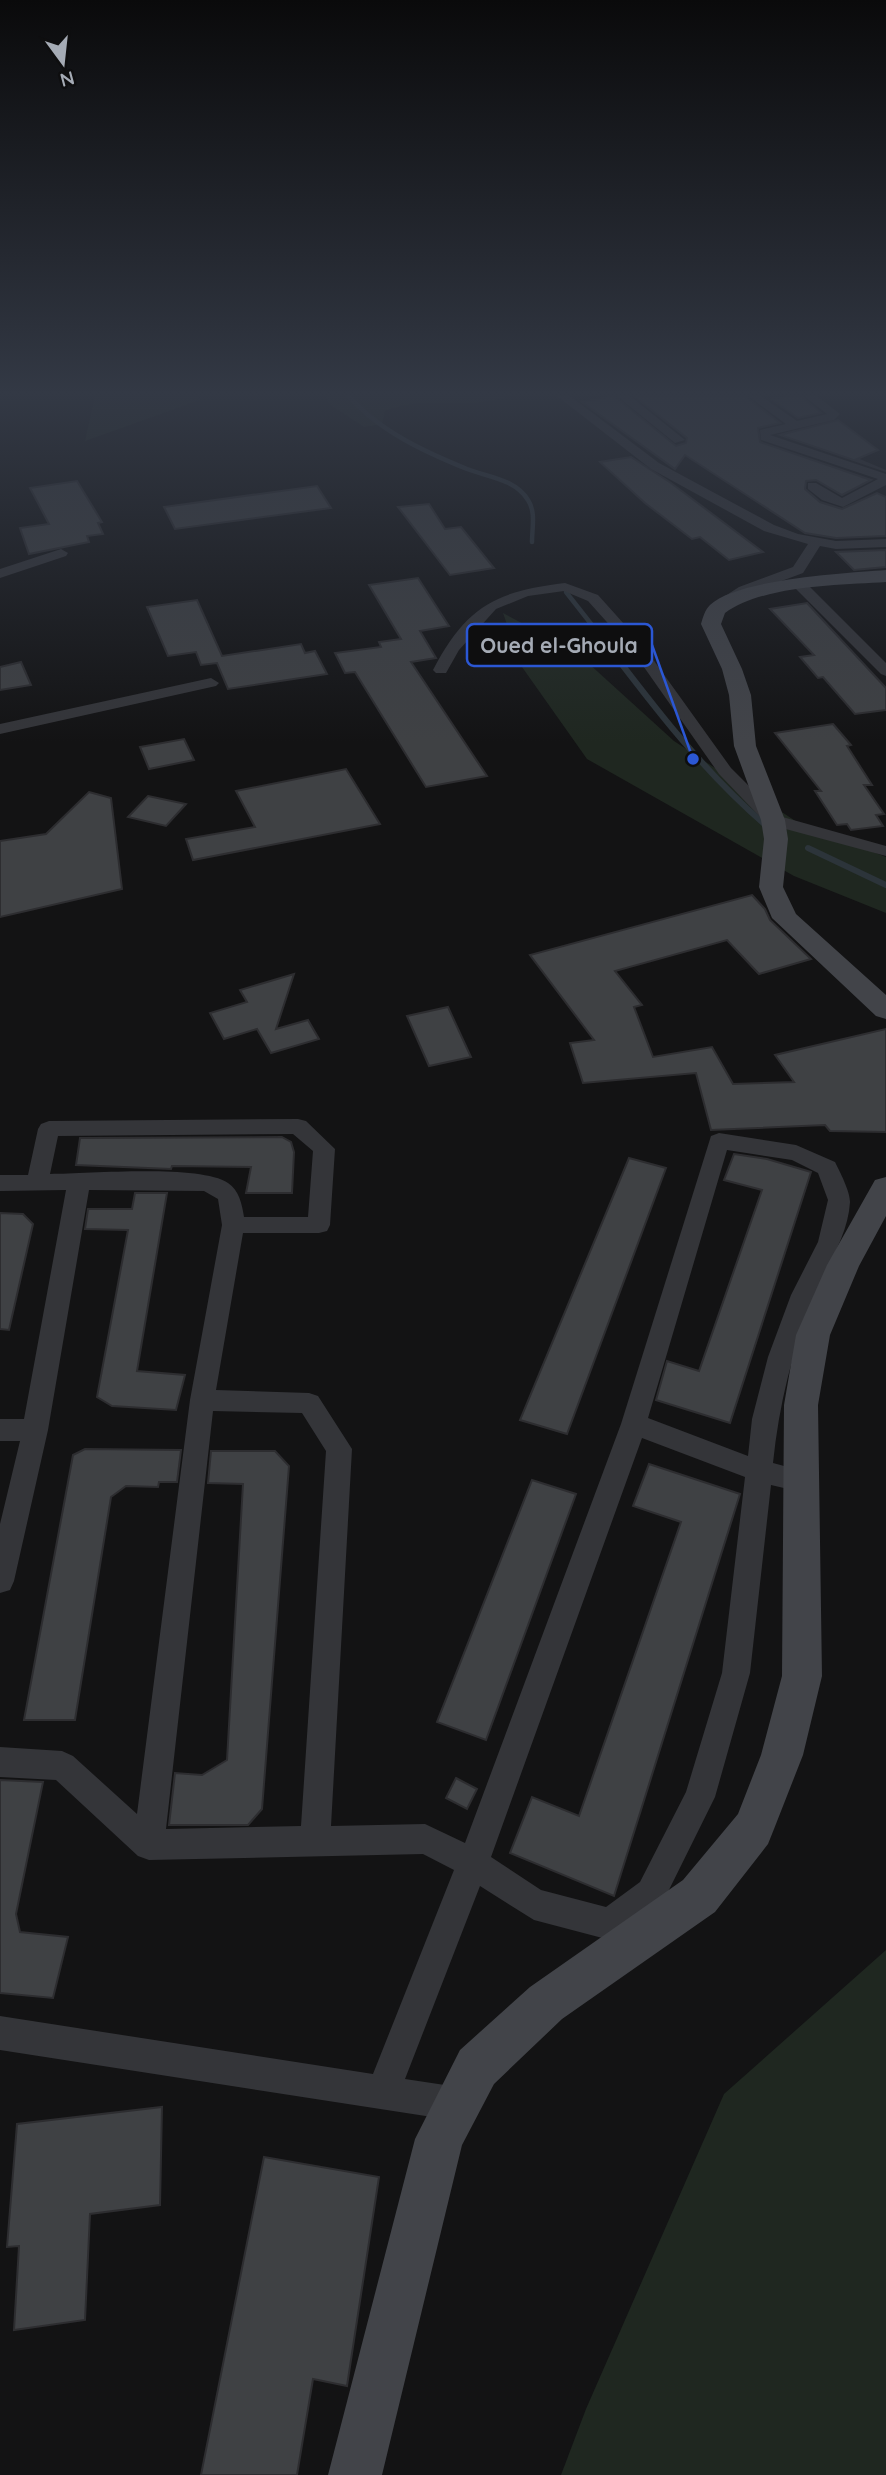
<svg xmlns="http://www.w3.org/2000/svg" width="886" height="2475" viewBox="0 0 886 2475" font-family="Quicksand,sans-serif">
  <rect width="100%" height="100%" fill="#131314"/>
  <!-- green -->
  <g fill="#1f2720">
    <polygon points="95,396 199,396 200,400 85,441"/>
    <path d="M325,396H508C468,411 423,395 385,411L382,424L364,427L329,404Z"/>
    <polygon points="503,613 576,652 674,741 797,822 886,857 886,913 794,876 587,759 522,667"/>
    <polygon points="886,1950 886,2475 561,2475 586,2409 724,2094"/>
  </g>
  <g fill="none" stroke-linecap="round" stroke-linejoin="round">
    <!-- stream-far1 -->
    <g stroke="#2c343a" stroke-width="4.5">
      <path d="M349,396C379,431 425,452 467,469C488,477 515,479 528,500C536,512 532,528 532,542"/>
      <polyline points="566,592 599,634"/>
    </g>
    <!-- stream -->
    <g stroke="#2c343a" stroke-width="6">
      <path d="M598,633C651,703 702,771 769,828"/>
      <polyline points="808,848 886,885"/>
    </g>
  </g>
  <!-- building -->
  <g fill="#3f4144" stroke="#2d2d30" stroke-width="2">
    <polygon points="614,396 676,446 686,443 687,438 634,396 745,396 780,423 758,428 760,442 871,480 842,495 816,480 806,481 805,489 820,502 842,509 877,493 886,497 886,536 836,538 805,533 685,455 675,469 582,402"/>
    <polygon points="793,396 801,396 821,413 798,418 771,399"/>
    <polygon points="838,420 878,450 857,459 886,471 780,435"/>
    <polygon points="631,457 671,483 763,552 729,560 700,537 692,539 645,503 600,462"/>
    <polygon points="77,481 102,522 98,523 103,534 87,536 89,542 29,554 20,528 49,524 30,488"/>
    <polygon points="317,486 331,508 175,529 164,507"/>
    <polygon points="429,504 445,529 461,527 494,568 450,575 398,507"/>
    <polygon points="886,550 886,567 854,570 836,552"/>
    <polygon points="418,578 449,626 420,631 436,658 411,662 487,776 426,787 355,672 345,673 335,653 381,647 379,642 401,639 369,585"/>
    <polygon points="197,600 222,656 301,644 305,653 315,651 327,674 228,689 217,663 201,665 196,652 168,656 147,607"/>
    <polygon points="807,603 886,688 886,710 855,714 823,677 818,678 800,657 814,655 770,609"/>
    <polygon points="21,662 31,685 0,690 0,667"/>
    <polygon points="833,724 851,745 847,746 872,785 864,785 884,814 876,815 883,826 851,830 847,824 837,825 815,791 821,791 775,733"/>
    <polygon points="184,739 194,760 149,769 140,747"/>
    <polygon points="346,769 380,824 193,860 186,839 255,827 236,791"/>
    <polygon points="89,792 111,798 122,889 0,917 0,841 46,834"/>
    <polygon points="148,796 186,804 166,826 128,817"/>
    <polygon points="752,895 765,909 770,920 811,959 759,974 727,940 615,971 642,1005 634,1007 653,1057 712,1047 733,1084 794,1082 775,1055 886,1029 886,1132 830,1131 825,1125 711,1130 696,1073 583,1083 570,1043 594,1040 530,955"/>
    <polygon points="294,974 276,1029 308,1020 319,1039 271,1053 257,1029 224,1039 210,1013 247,1002 240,990"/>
    <polygon points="448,1007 471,1057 429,1066 407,1016"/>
    <polygon points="282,1137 291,1142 294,1152 292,1193 246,1193 251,1167 172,1166 171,1169 76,1165 80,1138"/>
    <polygon points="734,1154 767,1159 811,1172 730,1423 656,1400 667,1361 699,1371 762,1190 724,1180"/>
    <polygon points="629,1158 666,1168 567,1434 520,1420"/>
    <polygon points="135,1193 167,1193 137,1371 185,1375 176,1410 112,1406 97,1397 128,1230 85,1229 88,1209 132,1209"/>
    <polygon points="0,1213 23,1214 33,1224 9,1330 0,1329"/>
    <polygon points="85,1449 181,1450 177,1482 159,1482 158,1487 126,1486 111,1497 75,1720 24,1720 73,1455"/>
    <polygon points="211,1451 275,1451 289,1466 262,1809 248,1825 169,1825 175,1773 202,1775 227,1760 243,1484 208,1483"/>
    <polygon points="649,1464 740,1494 614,1896 510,1853 532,1797 579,1816 681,1522 633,1506"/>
    <polygon points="532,1480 576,1494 486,1740 437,1722"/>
    <polygon points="456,1778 477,1789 467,1809 446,1798"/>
    <polygon points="0,1780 43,1782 16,1914 20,1932 68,1937 53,1998 0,1993"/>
    <polygon points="162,2107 160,2205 90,2214 85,2320 14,2330 19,2246 7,2247 17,2124"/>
    <polygon points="264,2157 379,2177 347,2386 313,2379 297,2475 201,2475"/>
  </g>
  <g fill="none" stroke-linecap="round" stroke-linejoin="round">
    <!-- minor -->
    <g fill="#343539" fill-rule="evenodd">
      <polygon points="557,396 570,396 659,463 774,525 798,534 836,541 886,539 886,547 836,549 820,546 803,573 749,593 732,604 722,604 722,598 739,587 793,567 808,544 764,531 651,469"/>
      <polygon points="617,396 630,396 685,440 675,443"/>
      <polygon points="748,396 761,396 797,421 827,414 804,396 817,396 840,414 834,420 770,435 886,474 886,485 843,507 822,500 808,489 808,483 816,483 842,498 878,479 761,440 760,430 786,424"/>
      <polygon points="61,549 68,553 66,556 0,578 0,569"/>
      <path d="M565,583L598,595L642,644L731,768L779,816L886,846V856L767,824L719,774L632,650L588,601L564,591L528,596L496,609L459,650L446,673H436L433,670C466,606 497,591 565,583Z"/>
      <polygon points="796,583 806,583 886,663 886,676 881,674 796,589"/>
      <polygon points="211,678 219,683 216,686 0,734 0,724"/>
      <path d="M298,1119L306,1121L335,1149L330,1225L327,1231L319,1233H243L216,1390L309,1393L318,1396L352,1449L331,1826L425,1824L465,1843L621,1424L711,1136L719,1133L796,1145L835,1162C840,1172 850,1191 850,1202C848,1237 826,1266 814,1297C792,1351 779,1405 773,1463L810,1473L814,1481L810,1489L801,1492L771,1485L750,1673L715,1797L662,1904L621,1935L610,1940L534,1920L480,1886L405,2079L458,2087L470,2092L475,2104L470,2116L458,2121L0,2050V2016L373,2074L454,1870L423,1854L149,1860L138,1856L56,1780L0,1777V1747L62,1751L73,1756L137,1814L190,1400L222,1225L218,1199L204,1191L89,1190L48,1430L14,1581L10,1590L0,1593V1524L20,1441H0V1419H24L66,1190L0,1191V1175H28L38,1129L41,1124L49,1121ZM293,1134L313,1151L308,1217H244C242,1204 239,1190 228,1183C199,1164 89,1174 50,1174L58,1136ZM727,1150L792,1160L818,1173L828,1200L818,1242L791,1295L768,1357L752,1419L748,1456L648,1418ZM213,1411L302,1413L326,1451L301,1826L166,1829ZM642,1438L745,1477L722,1673L686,1792L640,1882L606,1907L541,1890L491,1857Z"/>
    </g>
    <!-- secondary -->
    <g fill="#424449" fill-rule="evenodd">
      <path d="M886,570V582C839,585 764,585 725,613L721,624L742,669L751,695L756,746L785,820L788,839L783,887L796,914L886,995V1019L876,1016L772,918L759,887L764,839L761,820L734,746L729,695L722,669L701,624C703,617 705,610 710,605C737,579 847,573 886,570Z"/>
      <polygon points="886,1177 886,1216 859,1266 830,1335 818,1405 822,1676 803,1755 774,1829 768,1844 715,1912 562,2019 494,2084 462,2145 382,2475 328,2475 415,2139 460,2050 530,1987 683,1880 738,1814 761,1755 782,1676 784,1405 796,1335 827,1265 875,1180"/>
    </g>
  </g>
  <!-- sky -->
  <linearGradient id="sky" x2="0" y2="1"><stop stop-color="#0a0a0b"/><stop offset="0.53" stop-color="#333945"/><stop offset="1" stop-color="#333945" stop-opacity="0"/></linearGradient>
  <rect width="886" height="742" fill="url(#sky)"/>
  <!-- callouts -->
  <path fill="none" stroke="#2b57d4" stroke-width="2.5" d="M693 759L652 645"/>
  <circle fill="#2b57d4" stroke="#0e0e0f" stroke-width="2.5" cx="693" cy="759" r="7"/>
  <rect fill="#0e0e0f" stroke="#2b57d4" stroke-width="2.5" x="467" y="624" width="185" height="42" rx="7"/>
  <g font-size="21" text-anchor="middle" font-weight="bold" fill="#a5abb5">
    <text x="559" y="653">Oued el-Ghoula</text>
  </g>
  <!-- north arrow -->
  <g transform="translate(63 63) rotate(165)" stroke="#0e0e0f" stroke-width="5" paint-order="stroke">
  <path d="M0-5L12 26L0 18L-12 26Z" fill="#a5abb5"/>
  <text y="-10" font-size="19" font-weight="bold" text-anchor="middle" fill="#a5abb5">N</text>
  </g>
</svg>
